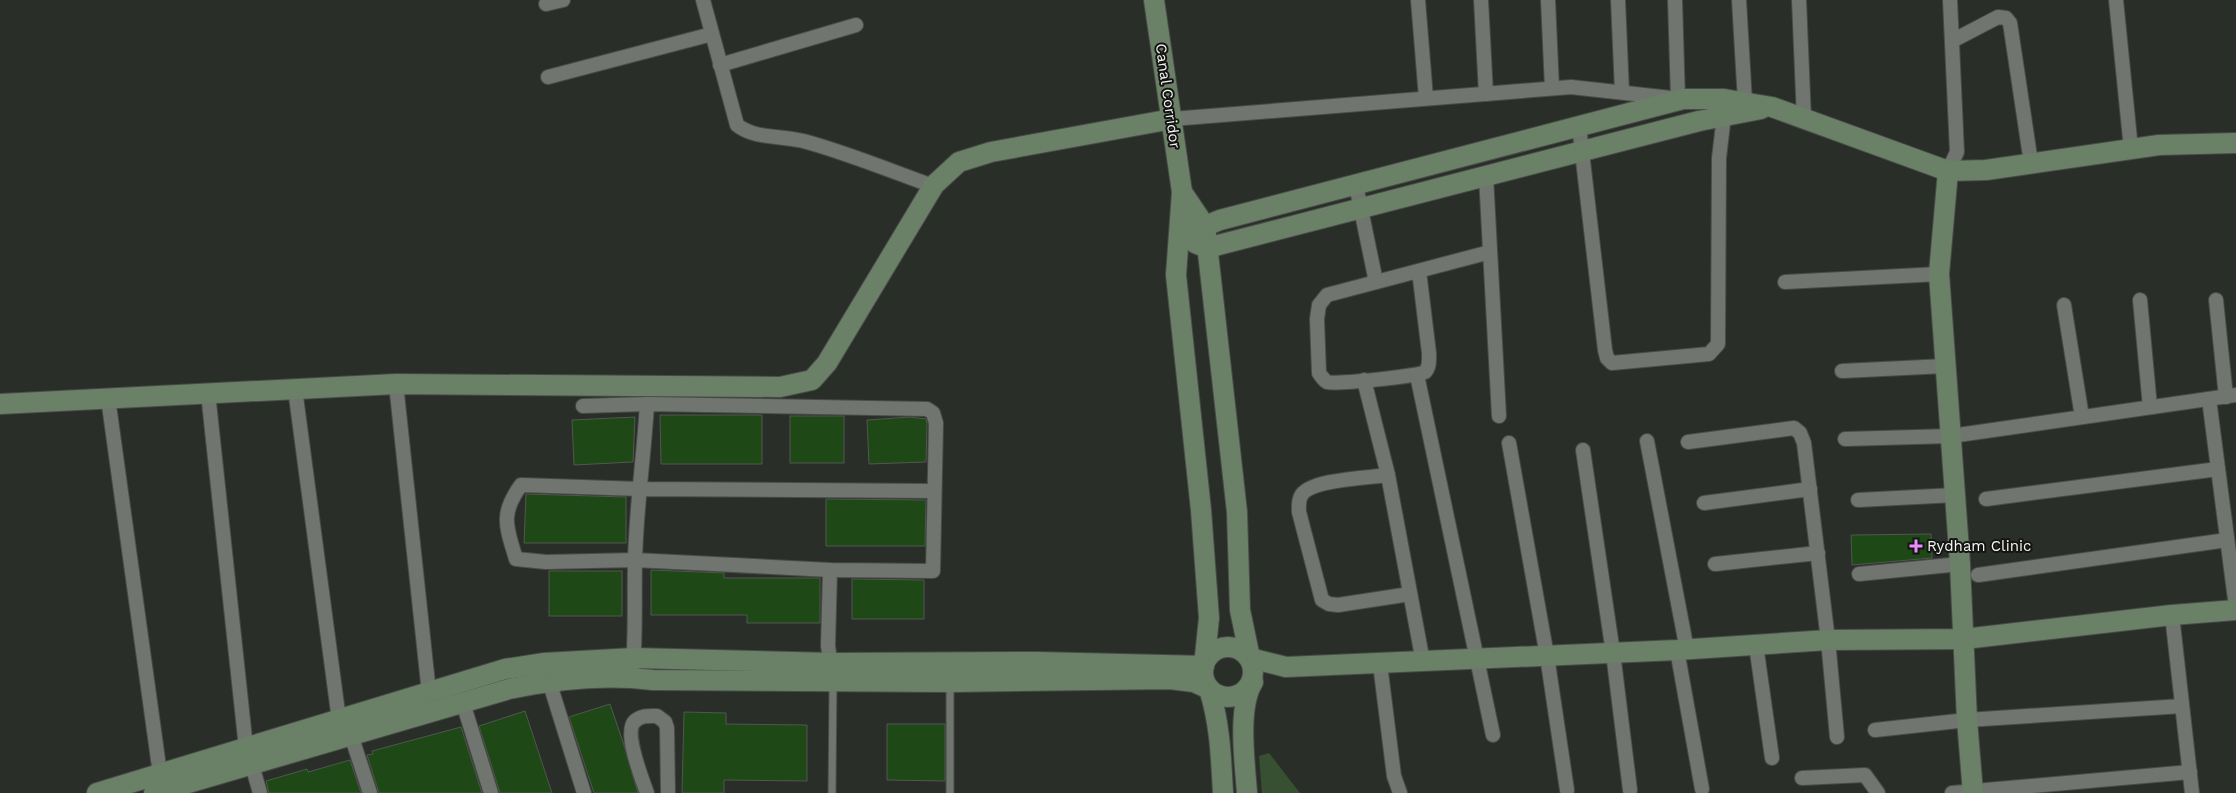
<svg xmlns="http://www.w3.org/2000/svg" width="2236" height="793" viewBox="0 0 2236 793" font-family="'Work Sans',sans-serif">
  <rect width="100%" height="100%" fill="#2a2e29"/>
  <!-- green -->
  <polygon fill="#375032" points="1269,753 1300,793 1262,793 1259,756"/>
  <!-- building -->
  <g fill="#1e4917" stroke="#525651">
    <polygon points="660,415 762,415 762,464 661,464"/>
    <rect x="790" y="416" width="54" height="47"/>
    <polygon points="635,417 633,462 574,465 572,420"/>
    <polygon points="910,417 926,419 927,424 926,462 869,464 867,420"/>
    <polygon points="526,494 626,497 626,543 524,543"/>
    <polygon points="826,499 926,500 925,546 826,546"/>
    <polygon points="1931,534 1932,558 1852,565 1851,535"/>
    <polygon points="651,570 724,573 724,578 820,578 820,623 747,623 747,615 651,615"/>
    <rect x="549" y="571" width="73" height="45"/>
    <polygon points="852,579 924,580 924,619 852,619"/>
    <polygon points="610,704 623,742 638,793 594,793 569,717"/>
    <polygon points="525,711 552,793 500,793 479,726"/>
    <polygon points="684,712 726,713 726,724 807,725 807,781 724,780 724,793 682,793"/>
    <polygon points="887,724 945,724 945,781 887,780"/>
    <polygon points="461,727 482,793 379,793 367,755 373,754 372,751"/>
    <polygon points="350,760 361,793 269,793 266,781 307,769 308,772"/>
  </g>
  <g fill="none" stroke-linecap="round" stroke-linejoin="round">
    <defs>
      <g id="lane">
        <polyline points="950,684 950,793"/>
        <polyline points="832,793 833,684"/>
      </g>
      <g id="street">
        <path d="M703,0L737,125C756,140 784,135 807,142C850,154 891,171 933,186"/>
        <polyline points="1418,0 1426,98"/>
        <polyline points="1481,0 1486,94"/>
        <polyline points="1548,0 1552,88"/>
        <polyline points="1618,0 1622,92"/>
        <polyline points="1675,0 1678,99"/>
        <polyline points="1739,0 1745,102"/>
        <polyline points="1799,0 1804,119"/>
        <polyline points="2116,0 2131,149"/>
        <polyline points="546,4 563,0"/>
        <polyline points="1952,41 1998,17 2006,18 2010,23 2031,163"/>
        <polyline points="720,65 856,25"/>
        <polyline points="548,77 712,34"/>
        <polyline points="1172,119 1571,87 1671,98"/>
        <polyline points="1579,126 1605,350 1607,358 1612,363 1709,354 1718,344 1719,158 1724,116"/>
        <polyline points="1948,171 1957,152 1950,0"/>
        <polyline points="1486,176 1499,416"/>
        <polyline points="1356,185 1376,282"/>
        <path d="M1419,271L1429,353C1429,359 1430,367 1425,372C1419,376 1334,385 1327,382C1324,380 1321,376 1319,373L1317,319L1319,305L1327,295L1490,252"/>
        <polyline points="1785,282 1939,274"/>
        <polyline points="2140,300 2150,407"/>
        <polyline points="2216,300 2226,397"/>
        <polyline points="2064,305 2082,417"/>
        <polyline points="1842,371 1945,366"/>
        <polyline points="1417,375 1493,735"/>
        <polyline points="1364,380 1388,475 1423,662"/>
        <polyline points="396,384 429,693"/>
        <polyline points="295,389 339,720"/>
        <polyline points="208,393 246,748"/>
        <polyline points="108,398 160,774"/>
        <polyline points="2209,399 2236,607"/>
        <polyline points="583,406 647,404"/>
        <polyline points="1845,439 1951,436 2236,395"/>
        <polyline points="1647,441 1687,650"/>
        <polyline points="1688,442 1794,428 1800,433 1804,443 1828,640 1837,737"/>
        <polyline points="1509,443 1547,656 1567,790"/>
        <polyline points="1583,450 1613,653 1630,790"/>
        <path d="M1388,475C1369,478 1309,479 1301,496C1298,501 1299,506 1299,512L1322,600L1329,604L1338,605L1410,594"/>
        <polyline points="1986,499 2218,469"/>
        <polyline points="1858,500 1955,495"/>
        <polyline points="1704,503 1810,489"/>
        <polyline points="1715,564 1818,553"/>
        <polyline points="830,570 828,646 832,672"/>
        <polyline points="1859,574 1960,564"/>
        <polyline points="1978,575 2227,540"/>
        <polyline points="2172,615 2192,793"/>
        <polyline points="1756,645 1772,758"/>
        <polyline points="1677,650 1702,789"/>
        <polyline points="1380,664 1394,776 1400,793"/>
        <path d="M633,665C636,631 634,596 635,561C636,509 644,456 647,404L927,409L933,413L936,423L933,571L830,570L635,560L546,562L516,559C506,526 500,514 521,485L640,489L934,491"/>
        <polyline points="549,681 584,793"/>
        <polyline points="463,703 491,793"/>
        <polyline points="1875,730 1967,720 2182,706"/>
        <polyline points="351,735 370,793"/>
        <polyline points="252,765 260,793"/>
        <polyline points="1802,778 1865,775 1878,793"/>
        <path d="M647,793C642,779 623,731 635,721C642,715 649,716 657,716L665,722L667,728L668,793"/>
        <polyline points="1952,793 2190,772"/>
      </g>
      <g id="secondary">
        <polyline points="1948,171 1939,274 1960,564 1967,720 1973,793"/>
        <polyline points="1182,192 1205,226 1237,512 1240,610 1250,658 1286,667 1677,650 1828,640 1964,639 2172,615 2236,610"/>
        <polyline points="1193,231 1220,220 1683,99 1724,99 1772,107 1948,171 1986,170 2159,145 2236,143"/>
        <polyline points="1195,243 1207,248 1699,121 1761,109"/>
        <polyline points="0,404 396,384 780,387 812,380 827,363 934,185 959,162 991,152 1172,119"/>
        <circle cx="1228" cy="672" r="25"/>
        <polyline points="97,793 505,669 544,663 634,658 831,663 1037,662 1204,666 1209,618 1201,510 1176,275 1182,192 1154,0"/>
        <path d="M154,793L509,689C556,679 605,674 653,680L950,682L1170,679L1194,682L1209,689C1220,723 1221,757 1223,793"/>
        <path d="M1247,793C1245,764 1237,707 1253,682"/>
      </g>
    </defs>
    <!-- lane casing -->
    <use href="#lane" stroke="#484c48" stroke-width="9"/>
    <!-- street casing -->
    <use href="#street" stroke="#484c48" stroke-width="16"/>
    <!-- secondary casing -->
    <use href="#secondary" stroke="#484c48" stroke-width="22"/>
    <!-- lane -->
    <use href="#lane" stroke="#70756f" stroke-width="7"/>
    <!-- street -->
    <use href="#street" stroke="#70756f" stroke-width="14"/>
    <!-- secondary -->
    <use href="#secondary" stroke="#6b8167" stroke-width="20"/>
  </g>
  <!-- markers -->
  <path fill="#ea8dfd" stroke="#141513" stroke-width="2" d="M1913.5 538.5h5v5h5v5h-5v5h-5v-5h-5v-5h5z"/>
  <g text-anchor="middle" dominant-baseline="central" stroke-width="4" stroke-linejoin="round" paint-order="stroke">
    <!-- street labels -->
    <g font-size="15" fill="#f3f5f2" stroke="#141513">
      <text transform="translate(1168 96) rotate(82)">Canal Corridor</text>
    </g>
    <!-- poi labels -->
    <g font-size="15" fill="#f3f5f2" stroke="#141513" text-anchor="start">
      <text x="1927" y="546">Rydham Clinic</text>
    </g>
  </g>
</svg>
